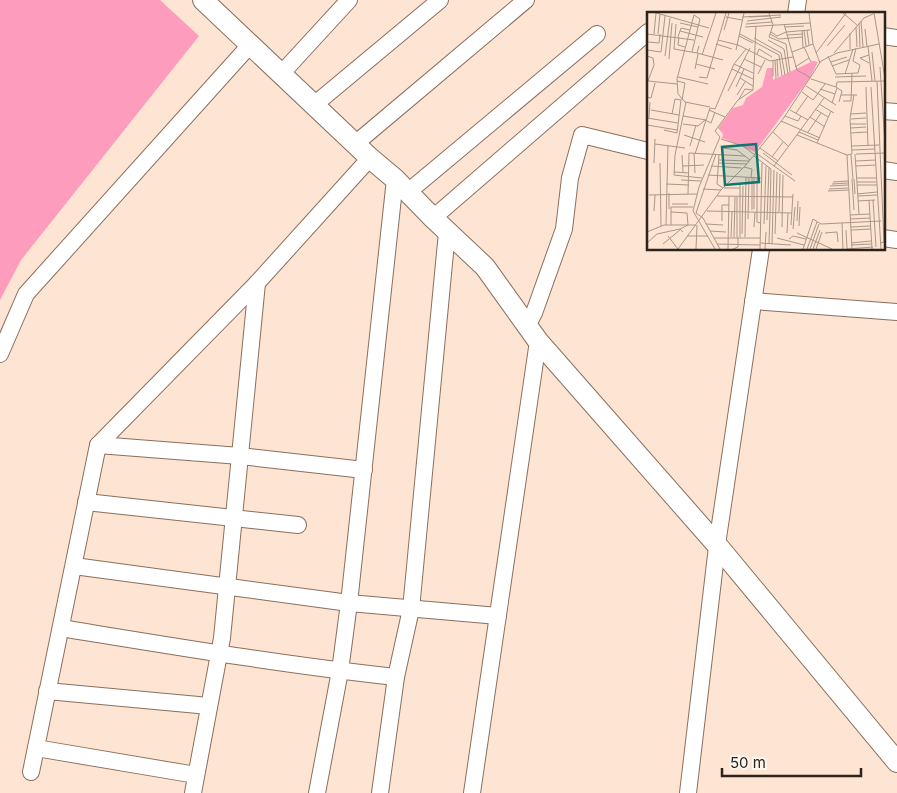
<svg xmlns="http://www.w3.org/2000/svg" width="897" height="793" viewBox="0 0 897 793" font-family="Inter,sans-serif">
  <rect width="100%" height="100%" fill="#fde4d3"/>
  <!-- green -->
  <polygon fill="#fe9cbd" points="0,0 160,0 199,36 21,260 0,300"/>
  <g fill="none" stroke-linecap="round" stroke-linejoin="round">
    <defs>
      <g id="minor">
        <polyline points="796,14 798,0"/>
        <polyline points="883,36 897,38"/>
        <polyline points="281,74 349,0"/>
        <polyline points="314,105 440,0"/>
        <polyline points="883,111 897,112"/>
        <polyline points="355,144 526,0"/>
        <polyline points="883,170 897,172"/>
        <polyline points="408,192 597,34"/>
        <polyline points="433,218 648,32"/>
        <polyline points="883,238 897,240"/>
        <polyline points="753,301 897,312"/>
        <polyline points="527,326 534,313 564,229 570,178 582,135 648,151"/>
        <polyline points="0,354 26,294 250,45"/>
        <polyline points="98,445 240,456 364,470"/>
        <polyline points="86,502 298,525"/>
        <polyline points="74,566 349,603 498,616"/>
        <path d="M61,628C172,646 284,665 396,677"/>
        <polyline points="47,691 209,706"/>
        <polyline points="36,748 196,775"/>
        <polyline points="31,772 98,445 257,283 370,158"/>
        <polyline points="193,793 222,638 257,283"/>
        <polyline points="317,793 340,671 349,603 395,179"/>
        <polyline points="380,793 396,677 411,609 447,232"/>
        <polyline points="472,793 538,341"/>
        <polyline points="688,793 718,538 761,249"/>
      </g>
      <polyline id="tertiary" points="203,0 370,158 395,179 433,218 485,267 538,341 717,545 897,762"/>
    </defs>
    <!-- minor casing -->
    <use href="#minor" stroke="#8b6f5d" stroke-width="18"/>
    <!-- tertiary casing -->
    <use href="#tertiary" stroke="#8b6f5d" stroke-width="22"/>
    <!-- minor -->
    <use href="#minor" stroke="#fff" stroke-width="16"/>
    <!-- tertiary -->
    <use href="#tertiary" stroke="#fff" stroke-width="20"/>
  </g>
  <!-- overview -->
  <g transform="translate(647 12)">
    <rect width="238" height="238" fill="#fde4d3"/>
    <path d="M166,49L171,50L162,67L108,140L75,126L76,122L71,116L86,96L96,93L99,86L115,75L120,56H126V68Z" fill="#fe9cbd"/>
    <path fill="none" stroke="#aa9789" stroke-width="1" d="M9,1L13,2L11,22M162,1L166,32L173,51M196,1L210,13M227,1L238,66M13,2L62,16M79,5L95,8M95,5L134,3M102,5L123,4M100,9L134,5M214,9L216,35M33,11L51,15M212,11L213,35M29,12L27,37L50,41L52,34M99,12L125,10M137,12L150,58L164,66M98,15L163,11M138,15L157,14M209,15L210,35M218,17L220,34M77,18L82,1M155,18L156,36M157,18L159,34M160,18L162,33M33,19L56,25M124,20L130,24L139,20M139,20L163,18M203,21V37M0,22L47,28M7,22L9,1M93,22L117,35M123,22L132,27L156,25M140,23L156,22M92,24L106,31M31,25L34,16L43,18M32,25L31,33L38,35M122,25L139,32L143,60M122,25L126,13L122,1M107,26L134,41L138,63M71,28L91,33L123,49L146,45M121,28L137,37L141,62M1,30L12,31L13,22M69,32L85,37M180,34L198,13M221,34L225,69M117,35L132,43L135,64M157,35L164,50M0,38L14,40L18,4M89,38L97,1M45,40L53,7L47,3L30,67L31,82L38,90L63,95M145,40L166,32M225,40L228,69M50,41L76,48M169,41L199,1M187,41L217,6L226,2M110,42L112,37L125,45M55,43L69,1M222,43L213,46L222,51M0,44L6,46L7,53L1,69M18,44L23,6M181,44L189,62L211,61L213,53L206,49L209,36M22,47L25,11M97,47L114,55M130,47L131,65M126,48V64M128,48L129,67M184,50L200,45M49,52L68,57M87,52L106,61M185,54L202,48M148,55L162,46M233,55L238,132M48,57L51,42M85,57L106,67M111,62L118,48M198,62L206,37M31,65L61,72M52,65L60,66L79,1M188,65L219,64M93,66L106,74M164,67L189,75L190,70L238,69M1,69L30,72M30,69L38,71L35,88M230,69L237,230L233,231M159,74L189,93M89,75L97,57M189,75L195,79L192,90M219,75L221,134M224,75L234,237M173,77L188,82M81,79L103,36M155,80L166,88L178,72M90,83L98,70M194,83H210M0,85L4,86L8,71M92,87L98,77L106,78M196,89H204L205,62M39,90L28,143L27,163L55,166M185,91L190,76M172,92L187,101M168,97L181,105M4,98L32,103M62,98L78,105M143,98L161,108M149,101L161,84M25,102L28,87L34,88M203,102L219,101M36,104L59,108M138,104L151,109L154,104M163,105L178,115M0,106L31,111M2,106L3,90M203,106L207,83M134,109L173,126M36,112L51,114L58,108L64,111L68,100M203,112H219M0,113L30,118M204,116L219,115M17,118L30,121L34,88M126,120L141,134M152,120L171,128M161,120L174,101M204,121L220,120M37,123L58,130M150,123L200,143M74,127L96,134L108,143M170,131L184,99M8,132L38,136M43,134L49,113M205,134L232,133M76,136L90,138L103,148M113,136L131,149M205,138L228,137M109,141L148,169M116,141L145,163M47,142L48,161M48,142L63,96L68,97L87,52L99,37M69,142L49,201L56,206L73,237M208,142L212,202M209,142L238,141M35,143L36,160M72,143L70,172L76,176M204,143L206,167M107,144L124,157L123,201M125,145L136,130M72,148L102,149M209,149L229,148M7,151L8,127M13,151L14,214M71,151L100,152M36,154L57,153M64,154L95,156M127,154L177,86M209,154L229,153M97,155L105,157L104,165M27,160L42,161M61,163L114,166M105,165V198M110,166V210L113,211M210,166H229M205,167L207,198M207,167L208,182M34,168L54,169M186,170L201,169M210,170H229M19,172L42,173M185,172L201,171M210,173H230M183,174L201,173M77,176H93M56,177L74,178M182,177L201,176M181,179L202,178M41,182L42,141L98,144M210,182L230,180M2,183L50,182M70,184L146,185M211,184L230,183M222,188L225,237M226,188L229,235M211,189L228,188M25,192H41M22,197V181M107,197V165M7,199L8,183M60,199L145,201M24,200L40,201M132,200L133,162M203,203L223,202M101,207L102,165M203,207L223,206M120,208L122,155M75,209V193H82M150,209L151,189M195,211L196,237M59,212L76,213M117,212L119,154M19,213L21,133M24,213V195H46M144,213L146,182M152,214L153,195M107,215L108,200M135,215L136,163M204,215L223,214M146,217L148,195M199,218L200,237M204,218L224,217M63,219L79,220M0,220L17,213H49M36,220L33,217L41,213L40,201M140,221L141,201M150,221L185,237M178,221L190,220L191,230M95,222L96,174M128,222L130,160M21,224L31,237L74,178L99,153L136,107L174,49L190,41L232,32M40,224H61M84,225L85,200M87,225L88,185M90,225V185M93,225V173M98,225L99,165M67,226H113M130,226L157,233M142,227L146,224L159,227M0,231L10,222L33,217M113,231L144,233M204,231L224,229M16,232L33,218M70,232L113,233M122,232L123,201M125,232L127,158M204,233L224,232M49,237L50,213M68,237L46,199L52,175L73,125L68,119L91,88L106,78L109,14M81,237L82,184M86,237L91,235V225M113,237L115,151M118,237L119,220M156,237L166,207L174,212L234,209M160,237L170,210M163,237L172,212M166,237L173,218M169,237L175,220M200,237L226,235M205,237L200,143L205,142L203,107L219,106"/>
    <path fill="#0f766e" fill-opacity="0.15" stroke="#0f766e" stroke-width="2.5" d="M109,132L112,170L78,173L75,135Z"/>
    <rect width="238" height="238" fill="none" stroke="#2e231b" stroke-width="2.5"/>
  </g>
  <!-- scale -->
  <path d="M722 768v8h139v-8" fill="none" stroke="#2e231b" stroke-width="2.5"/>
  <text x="730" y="768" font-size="15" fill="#2e231b" stroke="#fcf6f1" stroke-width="4" paint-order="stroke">50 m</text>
</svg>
